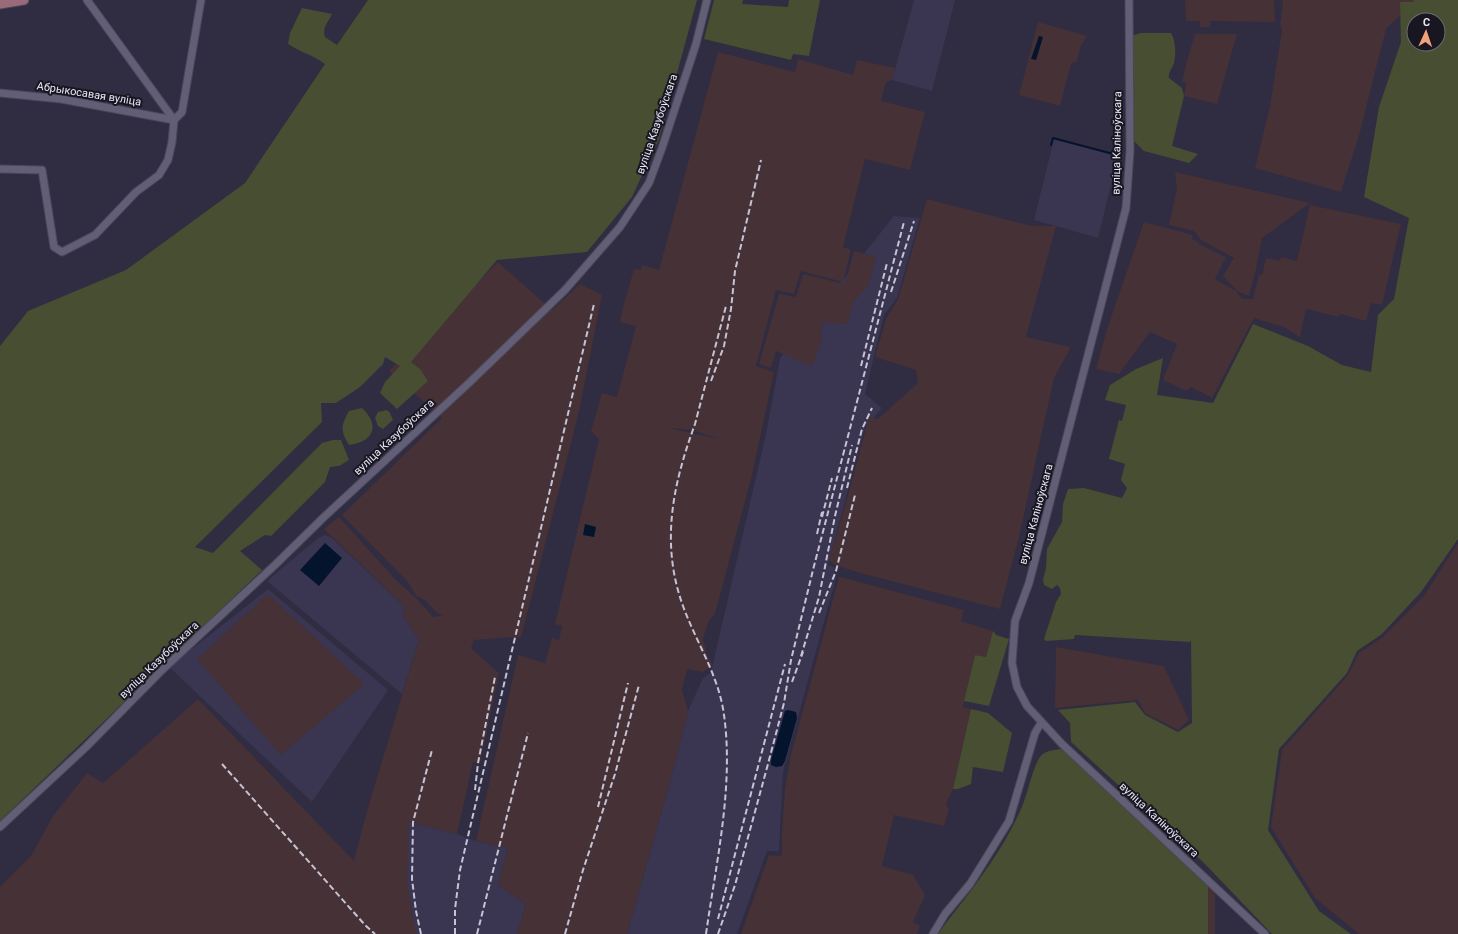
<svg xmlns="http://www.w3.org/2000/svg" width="1458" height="934" viewBox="0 0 1458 934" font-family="Roboto,sans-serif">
  <rect width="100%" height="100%" fill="#302c42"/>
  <!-- built -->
  <g fill="#3a3551">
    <polygon points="914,0 955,0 932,91 892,80"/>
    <polygon points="1054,139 1118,156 1098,238 1034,220"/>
    <polygon points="894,216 920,218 897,298 884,315 865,394 882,408 865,427 828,565 834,567 836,578 783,772 779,851 767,851 737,934 627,934 671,778 688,711 703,678 711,672 766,434 780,358"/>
    <polygon points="325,535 332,538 405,607 403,616 419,639 402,694 267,581 318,538"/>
    <polygon points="268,589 388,690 312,802 169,667"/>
    <polygon points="367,811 457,834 476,841 508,848 498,885 526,904 517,934 407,934 354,861"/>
  </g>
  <!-- industrial -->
  <g fill="#453136" fill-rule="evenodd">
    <polygon points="1185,0 1274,0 1275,22 1210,21 1210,27 1200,27 1200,21 1186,21"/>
    <polygon points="1283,0 1417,0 1386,29 1360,132 1341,192 1255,168 1270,106 1282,30 1280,25"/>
    <polygon points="1038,22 1087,36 1081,45 1077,62 1074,62 1071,64 1060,106 1019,95"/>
    <polygon points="1195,34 1237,34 1217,104 1184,96 1186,83 1182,82 1186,64"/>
    <path d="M718,52L795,72L798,59L853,75L857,60L895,68L892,80L886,82L881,101L925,112L910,170L865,159L843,247L851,250L843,282L801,271L794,294L776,290L756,366L774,372L752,475L715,614L709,620L703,639L707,655L713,665L703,672L687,669L682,690L688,711L671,778L627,934H517L526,904L498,885L508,848L476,841L518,655L545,663L552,638L559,640L562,626L555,624L599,439L591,431L602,393L617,397L636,326L620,322L623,307L634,269L641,270L642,265L659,270ZM669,428L693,430L718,439Z"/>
    <polygon points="1175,172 1310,203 1262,238 1256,269 1249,296 1237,291 1223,276 1234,258 1201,240 1194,231 1169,225 1177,188"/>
    <polygon points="927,199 1032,226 1056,226 1026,337 1071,347 1054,378 1019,537 1000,609 864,574 837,566 829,561 850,488 869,417 878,419 918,383 916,370 875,357 886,319 898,299"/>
    <polygon points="1310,205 1401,224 1382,305 1371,303 1366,321 1340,314 1339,317 1306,309 1300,337 1284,327 1254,318 1212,398 1191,387 1187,391 1163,380 1177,344 1150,332 1119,374 1096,369 1107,329 1144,222 1193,235 1192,239 1197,241 1199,244 1226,257 1215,279 1236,291 1242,299 1253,299 1259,275 1262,275 1266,258 1280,261 1281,257 1297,261"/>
    <polygon points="854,251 876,257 868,286 853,302 848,324 823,322 820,339 822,341 812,366 776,351 771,368 759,364 779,294 796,297 803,274 845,284"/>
    <polygon points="498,262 552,310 580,284 602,295 579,412 521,638 512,637 474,640 471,648 499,673 480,763 473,762 457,834 409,822 407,882 416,934 0,934 0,887 31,856 53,816 87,773 103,783 198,699 354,861 367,811 419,639 403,616 405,607 324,529 339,517 396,580 417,599 433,617 444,615 437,613 425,600 416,596 408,582 342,515 442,418 389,371"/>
    <polygon points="1458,543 1458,934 1359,934 1315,898 1271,827 1282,750 1348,675 1359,653 1383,637 1424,596"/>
    <polygon points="839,577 848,579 964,610 961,621 993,631 986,657 975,655 963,707 971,709 953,789 947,802 946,805 949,809 944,826 894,815 882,866 913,875 925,895 913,922 920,926 917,934 741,934 769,855 782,856 782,829 785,789 791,755"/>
    <polygon points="268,594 364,684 281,755 197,659"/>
    <polygon points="1056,647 1164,666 1189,720 1178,730 1145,713 1138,700 1055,708"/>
    <polygon points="1210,886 1215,892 1215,934 1208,934 1208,887"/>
  </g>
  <!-- green -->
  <g fill="#474e31" fill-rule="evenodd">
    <path d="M368,0H697L659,139L632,197L587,252L497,260L411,362L420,369L428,381L397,409L380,393L385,382L400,366L385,357L383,364L360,387L336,403H321L322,422L195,547L213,553L322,443L333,440H341L349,460L339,466L330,467L325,482L271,536L265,535L240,551L262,570L0,821V346L28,311L126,270L245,183L325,64C313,55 300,52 288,44L290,33L302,8L332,14C328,22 322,28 325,37L337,45Z"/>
    <polygon points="714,0 743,0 742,4 788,7 789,0 820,0 809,56 793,54 791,60 704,39"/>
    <path d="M1414,0H1458V539L1421,592L1382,634L1357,651L1347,673L1279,749L1268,830L1319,911L1351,934H1272L1204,863L1071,742L1070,723L1058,710L1135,702L1145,715L1178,732L1192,723L1191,640L1190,642L1075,635L1074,639L1046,641L1044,639L1056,602L1061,594L1060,588L1057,585L1052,589L1044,585L1043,580L1046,568L1047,549L1062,522L1063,504L1068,489L1084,488L1122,498L1127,488L1121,480L1125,464L1109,459L1119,420L1122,421L1126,405L1105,400L1110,385L1136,369L1163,358L1157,395L1213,403L1253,324L1308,346L1342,365L1371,372L1378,315L1394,299L1409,218L1364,197L1379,107L1401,42L1400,2H1413ZM1414,20H1438V44H1414Z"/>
    <path d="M1141,33H1171C1176,41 1176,54 1174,63C1172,69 1168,72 1169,78L1182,88L1184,96L1172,146L1198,154L1189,163L1144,151L1134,141L1132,39L1134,35Z"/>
    <path d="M362,408C381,426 373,442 349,445C340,431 341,425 349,411Z"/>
    <polygon points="387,410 390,413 393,420 383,429 378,426 375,418 378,412"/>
    <polygon points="993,631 996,635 1009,639 989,706 964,701 975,655 986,657"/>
    <polygon points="971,709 988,713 1012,733 1003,772 973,767 971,784 958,789 953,789"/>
    <path d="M1061,749L1069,754L1203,879L1208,887V934H938C949,918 962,903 973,888C991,864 1012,832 1023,804C1028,793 1034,760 1043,754C1048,750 1055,750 1061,749Z"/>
  </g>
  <!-- water -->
  <g fill="#04142d">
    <polygon points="1039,36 1043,37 1036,60 1031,59"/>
    <polygon points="585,524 596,527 594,537 583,535"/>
    <polygon points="325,543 342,558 319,586 300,570"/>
    <polygon points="788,710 796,712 797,718 785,761 782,766 776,767 771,765 771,760 785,711"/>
  </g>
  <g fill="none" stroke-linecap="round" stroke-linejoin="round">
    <!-- stream -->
    <polyline stroke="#04142d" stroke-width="2" points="1051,145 1053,138 1117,155"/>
    <defs>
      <g id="minor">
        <polyline points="87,0 174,120"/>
        <polyline points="1129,0 1130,151 1126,208 1029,583 1015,621 1012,663 1017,687 1027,706 1062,744 1265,934"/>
        <polyline points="0,93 61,99 174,120"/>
        <polyline points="174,120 182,112 201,0"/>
        <polyline points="0,169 42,170 54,247 62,252 95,235 136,192 159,175 168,160 172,142 174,120"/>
        <polyline points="0,827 86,747 160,672 276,564 324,517 470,382 565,290 620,227 649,183 662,148 696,44 707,0"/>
        <polyline points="933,934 945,914 970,884 1009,821 1035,733 1041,723"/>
      </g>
      <polyline id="major" points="0,4 24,0"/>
    </defs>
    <!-- minor casing -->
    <use href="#minor" stroke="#4a4759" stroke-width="9"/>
    <!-- major casing -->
    <use href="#major" stroke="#4a4759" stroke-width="11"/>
    <!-- minor -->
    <use href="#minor" stroke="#615e76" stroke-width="7"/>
    <!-- major -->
    <use href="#major" stroke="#996b78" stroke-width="9"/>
    <!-- rail -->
    <g stroke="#c6c4d4" stroke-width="2" stroke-dasharray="6 3" stroke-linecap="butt">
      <polyline points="891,292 914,221"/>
      <polyline points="861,366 887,263"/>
      <polyline points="711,381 724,346 731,309 735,271 761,160"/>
      <polyline points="847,488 862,429 872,408"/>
      <polyline points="822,517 832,478"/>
      <polyline points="817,534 822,512"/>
      <polyline points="819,613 836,571 855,495"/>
      <polyline points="801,656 819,597 835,516 852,445"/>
      <polyline points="792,682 803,652"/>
      <polyline points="222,764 365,925 375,934"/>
      <polyline points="475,790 478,763 495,677"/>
      <polyline points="598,807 628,683"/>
      <polyline points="718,919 785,664"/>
      <polyline points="421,934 416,911 412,879 413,822 432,750"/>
      <polyline points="455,934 455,909 460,870 594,304"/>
      <polyline points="477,934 528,733"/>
      <polyline points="565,934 583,870 615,774 639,685"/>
      <path d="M706,934C716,863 734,786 724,715C719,676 696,642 683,606C660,543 673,484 695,424L726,306"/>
      <polyline points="718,934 735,885 768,764 784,703 791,660 814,566 904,222"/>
    </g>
  </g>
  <g text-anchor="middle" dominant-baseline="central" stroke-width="4" stroke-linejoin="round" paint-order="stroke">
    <!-- street labels -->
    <g font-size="11" fill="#e9e8f6" stroke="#181620">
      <text transform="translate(89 94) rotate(9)">Абрыкосавая вуліца</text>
      <text transform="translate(657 124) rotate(-71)">вуліца Казубоўскага</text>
      <text transform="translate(1117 143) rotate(-89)">вуліца Каліноўскага</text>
      <text transform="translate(394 437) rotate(-43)">вуліца Казубоўскага</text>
      <text transform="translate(1036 514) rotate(-75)">вуліца Каліноўскага</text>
      <text transform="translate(159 660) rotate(-44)">вуліца Казубоўскага</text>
      <text transform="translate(1159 820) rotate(43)">вуліца Каліноўскага</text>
    </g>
  </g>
  <!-- north arrow -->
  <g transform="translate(1426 32) rotate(3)"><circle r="19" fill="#181620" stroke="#6c6a76"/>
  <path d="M0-3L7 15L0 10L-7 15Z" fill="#f0a27a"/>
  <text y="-6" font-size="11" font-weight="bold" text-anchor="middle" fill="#e9e8f6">С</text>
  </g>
</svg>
